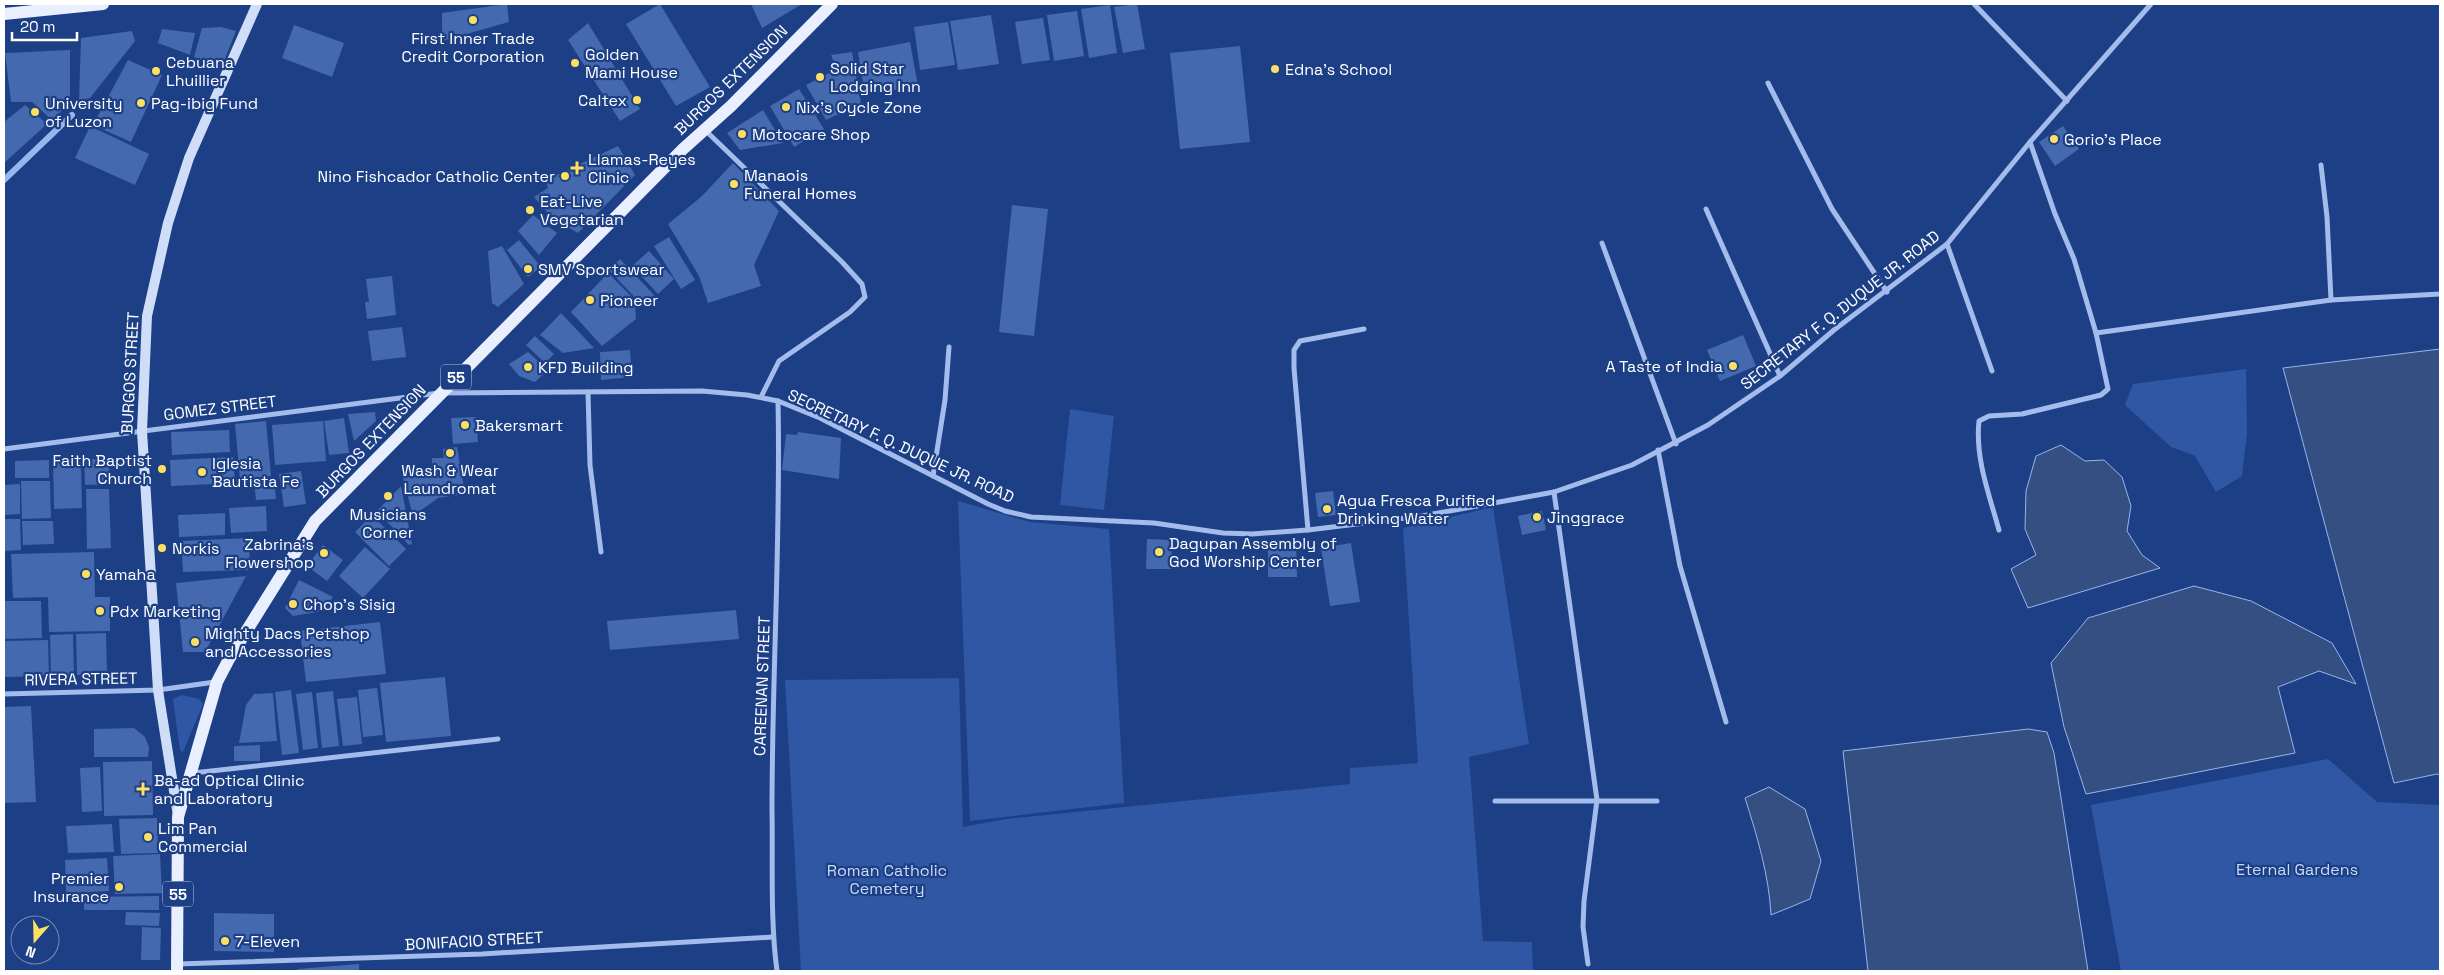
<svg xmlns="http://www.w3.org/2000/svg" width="2444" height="975" viewBox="0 0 2444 975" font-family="'Space Grotesk',sans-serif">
  <rect width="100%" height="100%" fill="#1c3f86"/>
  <!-- green -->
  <g fill="#2f57a4">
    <polygon points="2246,369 2247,433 2242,476 2216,492 2195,456 2171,447 2125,405 2133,384"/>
    <polygon points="1070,409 1114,416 1104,510 1060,505"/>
    <polygon points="958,501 1030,522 1109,529 1124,803 970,821"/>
    <polygon points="1493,507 1529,744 1469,757 1483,941 1532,942 1533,971 801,971 785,680 959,678 963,827 1006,819 1350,784 1350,768 1418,763 1403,528"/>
    <polygon points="182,695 199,699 203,704 183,752 180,751 173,699"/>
    <polygon points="2328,759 2377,802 2440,805 2440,971 2121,971 2091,805"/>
  </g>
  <!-- water -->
  <g fill="#354f83" stroke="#97b6ed">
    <polygon points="2440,349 2440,775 2437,774 2394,783 2283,368"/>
    <polygon points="2061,445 2085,461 2104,460 2122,477 2131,506 2127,531 2142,555 2160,568 2028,608 2011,569 2036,555 2025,529 2026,491 2036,456"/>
    <polygon points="2194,586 2251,601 2332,643 2356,684 2319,671 2278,687 2295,753 2086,794 2064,727 2051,663 2088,618"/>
    <polygon points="2028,729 2047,732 2054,753 2088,971 1868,971 1843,751"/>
    <path d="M1769,787L1805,809L1821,861L1810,899L1771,915C1769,875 1757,836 1745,798Z"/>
  </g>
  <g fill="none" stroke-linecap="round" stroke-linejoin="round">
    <!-- stream -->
    <polyline stroke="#97b6ed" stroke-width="6" points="4,180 72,115"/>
  </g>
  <!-- building -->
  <g fill="#4469af">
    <polygon points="507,4 509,22 442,41 442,13"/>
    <polygon points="660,4 710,87 676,106 626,24"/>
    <polygon points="751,4 802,4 762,28"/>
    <polygon points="1137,4 1145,49 1123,53 1114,7"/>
    <polygon points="1110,5 1117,53 1089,58 1081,9"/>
    <polygon points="1077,11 1084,56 1054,61 1047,15"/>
    <polygon points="991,15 999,64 958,70 950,21"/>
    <polygon points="1043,18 1050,60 1022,64 1015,22"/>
    <polygon points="948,22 955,65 920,70 914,27"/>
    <polygon points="588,23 640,109 620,121 568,40"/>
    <polygon points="294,25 344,43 332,77 282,58"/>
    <polygon points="221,27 236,31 221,69 194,57 202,28"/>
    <polygon points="162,29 195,33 190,55 158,43"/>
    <polygon points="132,31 135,41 90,98 79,100 81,38"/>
    <polygon points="910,42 918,86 865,95 858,52"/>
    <polygon points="1240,46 1250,142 1180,149 1170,53"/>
    <polygon points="70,50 70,102 52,120 32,102 11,102 5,53"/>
    <polygon points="852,52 861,103 826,120 806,85 837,69 831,55"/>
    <polygon points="128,60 162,75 131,142 93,125"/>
    <polygon points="799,89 824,129 794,147 770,106"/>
    <polygon points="25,105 47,124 4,163 4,122"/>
    <polygon points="763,110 783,143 740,150 727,133"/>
    <polygon points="90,126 149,154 135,185 75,158"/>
    <polygon points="2063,126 2079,149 2055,166 2039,142"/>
    <polygon points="618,146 635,175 578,233 553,219 534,197 548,188 546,180"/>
    <polygon points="733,163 779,211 754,265 761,286 708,303 699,276 668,224 701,197"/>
    <polygon points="1012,205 1048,209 1034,336 999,332"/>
    <polygon points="533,215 557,233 539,255 518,231"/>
    <polygon points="669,237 695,280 681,289 654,246"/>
    <polygon points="519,240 541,267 528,277 507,250"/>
    <polygon points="502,246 524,284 498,307 492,303 488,251"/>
    <polygon points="649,251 674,279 658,294 632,266"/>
    <polygon points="620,259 654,295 643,306 609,270"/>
    <polygon points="608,273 635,300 636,319 602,346 571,312"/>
    <polygon points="392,276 396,315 367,319 365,302 369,302 366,279"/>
    <polygon points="561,313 594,348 563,353 540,335"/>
    <polygon points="402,327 406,357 372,361 368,331"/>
    <polygon points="1743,335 1756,366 1720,381 1707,350"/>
    <polygon points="535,336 554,354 545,363 526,345"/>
    <polygon points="630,350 632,377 601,380 600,352"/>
    <polygon points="528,352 548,370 535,382 519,376 509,364"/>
    <polygon points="375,412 376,421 354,441 348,414"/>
    <polygon points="476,417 478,442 453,444 451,418"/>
    <polygon points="344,418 349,453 329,455 324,421"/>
    <polygon points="266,421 271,476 240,479 235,424"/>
    <polygon points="323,421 326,461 275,465 272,425"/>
    <polygon points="229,430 230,452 172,455 171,432"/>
    <polygon points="798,432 841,438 839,479 782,470 786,434 797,435"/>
    <polygon points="457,447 465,494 438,498 413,516 403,478 419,475 418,470 432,467 432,458 444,458 443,449"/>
    <polygon points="233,457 235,483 171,486 170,460"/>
    <polygon points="84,459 109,459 110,484 85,485"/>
    <polygon points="49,460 49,478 15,478 15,461"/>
    <polygon points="53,462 81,462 82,508 54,509"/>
    <polygon points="301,471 306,504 284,507 279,474"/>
    <polygon points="274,480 276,499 256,500 254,481"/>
    <polygon points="21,481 50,481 51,518 22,519"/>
    <polygon points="20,484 20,514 4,515 4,485"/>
    <polygon points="401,486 412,544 409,545 377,511"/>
    <polygon points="86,489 109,489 111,548 87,549"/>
    <polygon points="1333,491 1336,515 1318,517 1315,493"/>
    <polygon points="266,506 267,531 231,533 229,508"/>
    <polygon points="1542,511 1546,530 1522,535 1518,516"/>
    <polygon points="225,513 225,535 179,537 178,515"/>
    <polygon points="372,515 406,549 389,566 355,532"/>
    <polygon points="4,519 20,519 21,550 4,551"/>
    <polygon points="22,521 53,521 54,544 23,545"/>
    <polygon points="249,538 250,570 183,572 181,541"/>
    <polygon points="1147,539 1172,540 1171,569 1146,569"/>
    <polygon points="1351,543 1360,602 1330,606 1321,548"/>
    <polygon points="323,545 343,560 327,581 307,566"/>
    <polygon points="1296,545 1297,577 1268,577 1268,546"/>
    <polygon points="365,547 390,569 363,598 339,576"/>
    <polygon points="94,552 95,597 110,597 110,631 49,632 48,597 13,598 11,554"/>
    <polygon points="246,576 205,652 183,652 176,583"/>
    <polygon points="299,580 333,597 323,611 293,616 285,608"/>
    <polygon points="4,601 41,601 42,638 4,639"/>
    <polygon points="736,610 739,639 610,650 607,621"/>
    <polygon points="380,622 386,674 306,682 300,631"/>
    <polygon points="106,633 107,674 77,675 76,634"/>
    <polygon points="73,634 74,675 51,675 50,635"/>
    <polygon points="48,640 49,676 4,677 4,641"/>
    <polygon points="445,677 451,736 386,742 380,683"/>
    <polygon points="377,688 383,735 363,737 358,690"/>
    <polygon points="291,690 299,753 282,755 275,692"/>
    <polygon points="333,691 339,746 322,748 316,693"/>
    <polygon points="312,692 318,748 303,750 296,694"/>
    <polygon points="273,693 277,741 239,743 246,705 254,694"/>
    <polygon points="357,697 362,744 343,746 337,699"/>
    <polygon points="31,706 36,802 4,803 4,707"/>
    <polygon points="134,728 145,737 149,747 148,757 94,757 94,729"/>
    <polygon points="260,745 260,761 234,761 234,746"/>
    <polygon points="152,761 153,815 104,816 103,762"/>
    <polygon points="100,767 102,811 82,812 80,768"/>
    <polygon points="157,818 158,853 121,854 119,819"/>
    <polygon points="112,824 114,852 68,853 66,826"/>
    <polygon points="160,854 162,893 115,894 113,856"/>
    <polygon points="107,858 109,891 66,893 65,860"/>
    <polygon points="159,896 159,910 84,910 84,897"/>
    <polygon points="126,912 160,913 159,926 125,925"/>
    <polygon points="214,913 274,914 274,952 214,951"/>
    <polygon points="142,927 161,928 160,960 141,960"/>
    <polygon points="359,964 359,971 298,971 298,969"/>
  </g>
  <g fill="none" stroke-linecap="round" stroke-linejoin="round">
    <!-- street -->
    <g stroke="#a4bceb" stroke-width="5">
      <polyline points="1974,4 2067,101"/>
      <polyline points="1768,83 1832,209 1887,292"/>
      <polyline points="705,130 842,262 862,284 865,297 850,312 779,361 761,397"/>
      <polyline points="2030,142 2055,214 2074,259 2096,333 2331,300 2440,294"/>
      <polyline points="2321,165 2327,217 2331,300"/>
      <polyline points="1706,209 1780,376"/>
      <polyline points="1602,243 1676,444"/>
      <polyline points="1947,244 1992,371"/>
      <polyline points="588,392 590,465 601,552"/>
      <polyline points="4,449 439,393 702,391 747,395 778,401 820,418 988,504 1005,511 1031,517 1154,523 1223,533 1252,534 1308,530 1422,516 1554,492 1632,465 1708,425 1780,376 1834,330 1947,244 2030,142 2151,4"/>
      <polyline points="1658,450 1680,566 1726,722"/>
      <polyline points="933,476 945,400 949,347"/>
      <polyline points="1554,492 1597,800 1584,901 1583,927 1588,964"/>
      <polyline points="1308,530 1294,368 1294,350 1300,341 1364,329"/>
      <path d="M1999,530C1989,494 1975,458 1979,421L1989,416L2022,414L2101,395L2108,389L2096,333"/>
      <polyline points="4,694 158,690 215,682"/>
      <polyline points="193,773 498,739"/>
      <polyline points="1495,801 1657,801"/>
      <polyline points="177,964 482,954 773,937"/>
      <path d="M777,971C770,918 773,863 772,809C772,673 781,537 778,401"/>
    </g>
    <!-- secondary -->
    <polyline stroke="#d0ddf8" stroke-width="10" points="178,816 158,690 142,431 147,316 168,223 189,158 257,4"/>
    <!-- primary -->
    <g stroke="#e9efff" stroke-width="12">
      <polyline points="4,14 103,4"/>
      <polyline points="177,971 178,817 217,682 229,659 315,521 683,149 731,106 832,4"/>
    </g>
  </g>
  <!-- markers -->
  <g fill="#fce061" stroke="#1c3f86" stroke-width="2">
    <circle cx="473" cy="20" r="5"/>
    <circle cx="575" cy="63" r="5"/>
    <circle cx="1275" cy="69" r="5"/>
    <circle cx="156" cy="71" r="5"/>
    <circle cx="820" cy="77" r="5"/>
    <circle cx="637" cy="100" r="5"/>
    <circle cx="141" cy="103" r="5"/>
    <circle cx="786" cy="107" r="5"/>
    <circle cx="35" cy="112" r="5"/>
    <circle cx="742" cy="134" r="5"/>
    <circle cx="2054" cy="139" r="5"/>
    <path d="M574.5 160.5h5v5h5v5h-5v5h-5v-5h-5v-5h5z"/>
    <circle cx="565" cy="176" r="5"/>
    <circle cx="734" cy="184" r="5"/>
    <circle cx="530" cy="210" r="5"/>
    <circle cx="528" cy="269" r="5"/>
    <circle cx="590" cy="300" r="5"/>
    <circle cx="1733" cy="366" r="5"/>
    <circle cx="528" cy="367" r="5"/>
    <circle cx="465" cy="425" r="5"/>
    <circle cx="450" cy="453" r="5"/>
    <circle cx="162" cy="469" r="5"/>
    <circle cx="202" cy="472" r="5"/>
    <circle cx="388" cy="496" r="5"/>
    <circle cx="1327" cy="509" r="5"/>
    <circle cx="1537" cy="517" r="5"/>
    <circle cx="162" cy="548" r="5"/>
    <circle cx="1159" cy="552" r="5"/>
    <circle cx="324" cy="553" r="5"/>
    <circle cx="86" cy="574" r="5"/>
    <circle cx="293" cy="604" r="5"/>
    <circle cx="100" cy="611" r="5"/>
    <circle cx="195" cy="642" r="5"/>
    <path d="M140.5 781.5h5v5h5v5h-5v5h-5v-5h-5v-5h5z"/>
    <circle cx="148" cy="837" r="5"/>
    <circle cx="119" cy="887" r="5"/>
    <circle cx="225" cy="941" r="5"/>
  </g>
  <g text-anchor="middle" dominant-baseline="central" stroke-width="4.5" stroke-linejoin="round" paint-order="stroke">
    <!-- shield labels -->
    <g fill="#1c3f86" stroke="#bbc5db" stroke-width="1">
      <rect x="441" y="364.5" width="30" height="25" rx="4"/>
      <rect x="163" y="881.5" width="30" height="25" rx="4"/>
    </g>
    <g font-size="15" font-weight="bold" fill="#fff">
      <text x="456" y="377">55</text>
      <text x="178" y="894">55</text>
    </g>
    <!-- poi labels -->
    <g font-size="16" fill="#fff" stroke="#1c3f86" text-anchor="start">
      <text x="473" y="38" text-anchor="middle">First Inner Trade<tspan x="473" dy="18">Credit Corporation</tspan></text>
      <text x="585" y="54">Golden<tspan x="585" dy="18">Mami House</tspan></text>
      <text x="166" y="62">Cebuana<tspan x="166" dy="18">Lhuillier</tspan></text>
      <text x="830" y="68">Solid Star<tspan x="830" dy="18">Lodging Inn</tspan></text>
      <text x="1285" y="69">Edna's School</text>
      <text x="627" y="100" text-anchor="end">Caltex</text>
      <text x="45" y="103">University<tspan x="45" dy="18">of Luzon</tspan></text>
      <text x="151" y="103">Pag-ibig Fund</text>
      <text x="796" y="107">Nix's Cycle Zone</text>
      <text x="752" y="134">Motocare Shop</text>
      <text x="2064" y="139">Gorio's Place</text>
      <text x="588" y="159">Llamas-Reyes<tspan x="588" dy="18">Clinic</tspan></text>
      <text x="744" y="175">Manaois<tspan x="744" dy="18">Funeral Homes</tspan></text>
      <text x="555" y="176" text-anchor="end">Nino Fishcador Catholic Center</text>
      <text x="540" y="201">Eat-Live<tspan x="540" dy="18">Vegetarian</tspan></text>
      <text x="538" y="269">SMV Sportswear</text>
      <text x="600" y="300">Pioneer</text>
      <text x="1723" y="366" text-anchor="end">A Taste of India</text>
      <text x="538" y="367">KFD Building</text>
      <text x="475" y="425">Bakersmart</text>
      <text x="152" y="460" text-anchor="end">Faith Baptist<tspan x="152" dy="18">Church</tspan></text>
      <text x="212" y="463">Iglesia<tspan x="212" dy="18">Bautista Fe</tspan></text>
      <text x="450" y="470" text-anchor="middle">Wash &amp; Wear<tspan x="450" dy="18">Laundromat</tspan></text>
      <text x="1337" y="500">Agua Fresca Purified<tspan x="1337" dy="18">Drinking Water</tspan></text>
      <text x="388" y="514" text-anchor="middle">Musicians<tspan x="388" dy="18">Corner</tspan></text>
      <text x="1547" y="517">Jinggrace</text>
      <text x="1169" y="543">Dagupan Assembly of<tspan x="1169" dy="18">God Worship Center</tspan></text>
      <text x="314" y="544" text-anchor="end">Zabrina's<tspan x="314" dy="18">Flowershop</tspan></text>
      <text x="172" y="548">Norkis</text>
      <text x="96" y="574">Yamaha</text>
      <text x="303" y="604">Chop's Sisig</text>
      <text x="110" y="611">Pdx Marketing</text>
      <text x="205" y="633">Mighty Dacs Petshop<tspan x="205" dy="18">and Accessories</tspan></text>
      <text x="154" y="780">Ba-ad Optical Clinic<tspan x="154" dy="18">and Laboratory</tspan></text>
      <text x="158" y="828">Lim Pan<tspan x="158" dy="18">Commercial</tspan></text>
      <text x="109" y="878" text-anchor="end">Premier<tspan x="109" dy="18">Insurance</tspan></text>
      <text x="235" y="941">7-Eleven</text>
    </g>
    <!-- street labels -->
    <g font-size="16" fill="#fff" stroke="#1c3f86">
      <text transform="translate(731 80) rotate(-44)">BURGOS EXTENSION</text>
      <text transform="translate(1840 310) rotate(-38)">SECRETARY F. Q. DUQUE JR. ROAD</text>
      <text transform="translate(130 373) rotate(-87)">BURGOS STREET</text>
      <text transform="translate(220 408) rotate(-7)">GOMEZ STREET</text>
      <text transform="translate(371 441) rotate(-46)">BURGOS EXTENSION</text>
      <text transform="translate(901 446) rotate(25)">SECRETARY F. Q. DUQUE JR. ROAD</text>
      <text transform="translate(81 679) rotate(-1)">RIVERA STREET</text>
      <text transform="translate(762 686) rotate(-88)">CAREENAN STREET</text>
      <text transform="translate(474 941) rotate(-3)">BONIFACIO STREET</text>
    </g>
    <!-- park labels -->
    <g font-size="16" fill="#c9d9f8" stroke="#1c3f86">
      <text x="2297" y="869">Eternal Gardens</text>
      <text x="887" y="870">Roman Catholic<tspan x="887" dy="18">Cemetery</tspan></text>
    </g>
  </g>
  <!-- border -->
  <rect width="2444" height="975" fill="none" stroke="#ffffff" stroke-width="10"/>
  <!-- north arrow -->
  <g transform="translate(35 940) rotate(200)"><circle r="24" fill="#1c3f86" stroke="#778cb6"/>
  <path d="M0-4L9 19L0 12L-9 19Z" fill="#fce061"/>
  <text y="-8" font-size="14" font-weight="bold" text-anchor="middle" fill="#ffffff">N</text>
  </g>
  <!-- scale -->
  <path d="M12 32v8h65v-8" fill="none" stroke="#ffffff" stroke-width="2.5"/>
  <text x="20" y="32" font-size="15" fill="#ffffff" stroke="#1c3f86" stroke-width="4" paint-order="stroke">20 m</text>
</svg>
